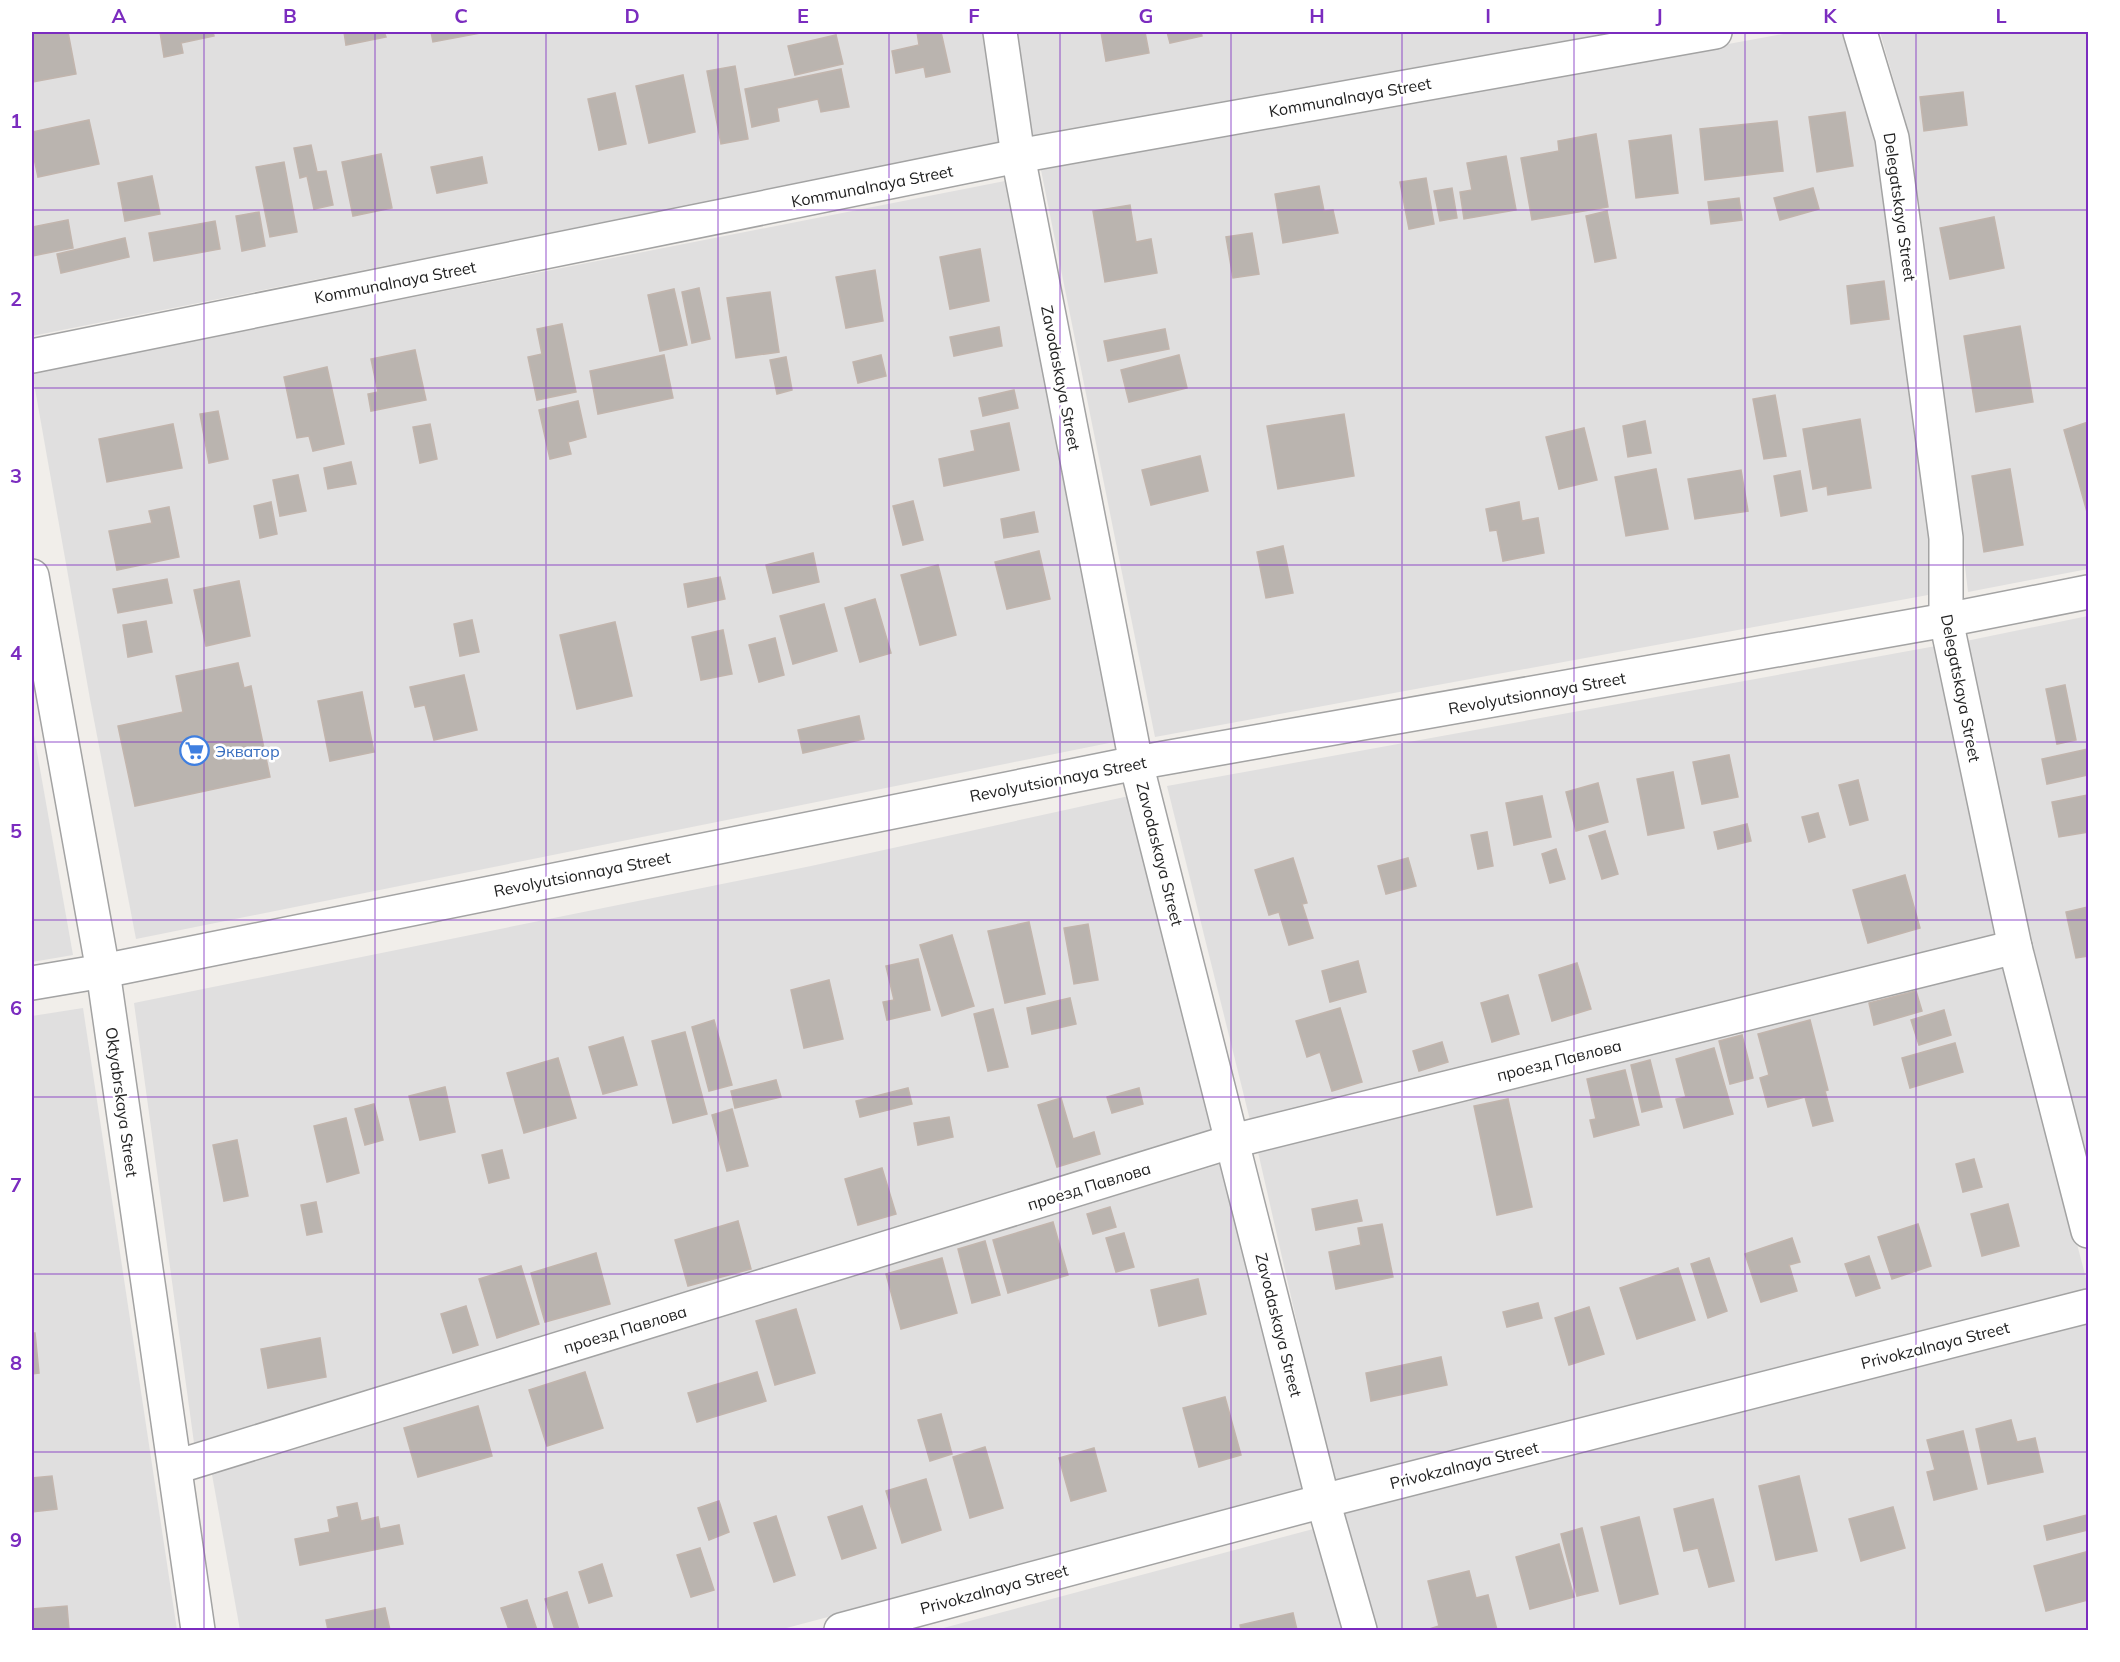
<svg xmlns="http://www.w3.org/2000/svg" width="2120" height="1662" viewBox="0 0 2120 1662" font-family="Mulish,sans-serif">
  <rect width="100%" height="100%" fill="#f1eeea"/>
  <!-- residential -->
  <g fill="#e0dfdf">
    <polygon points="32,32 983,32 1002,143 32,336"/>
    <polygon points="1014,32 1634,32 1031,138"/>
    <polygon points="1794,32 1847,32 1875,139 1932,539 1928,595 1155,737 1041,170"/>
    <polygon points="1880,32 2088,32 2088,569 1968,592 1960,524 1897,92"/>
    <polygon points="1010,180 1114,742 136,939 90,699 32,372"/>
    <polygon points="2088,616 2088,1161 2031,938 1966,641"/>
    <polygon points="1936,646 1998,935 1252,1128 1167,786"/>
    <polygon points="32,724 73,955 32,962"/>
    <polygon points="1129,796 1214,1134 194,1443 134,1003 811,866"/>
    <polygon points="2003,961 2088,1286 2088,1293 1334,1485 1258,1152"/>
    <polygon points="83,1008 177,1630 32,1630 32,1016"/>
    <polygon points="1224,1163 1303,1491 779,1630 240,1630 211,1469"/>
    <polygon points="2088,1323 2088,1630 1373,1630 1341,1513"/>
    <polygon points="1317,1528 1346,1630 936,1630"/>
  </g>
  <!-- building -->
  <g fill="#bab4af" stroke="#c2b5ad" stroke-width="1.5">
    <polygon points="32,32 68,32 76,74 32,82"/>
    <polygon points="160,32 213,32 214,36 181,43 183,53 164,57"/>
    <polygon points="344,32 384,32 386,37 346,45"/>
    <polygon points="431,32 481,32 481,33 433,42"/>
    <polygon points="917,32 941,32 950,72 926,77 924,67 896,73 892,51 919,45"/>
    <polygon points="1101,32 1145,32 1149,53 1106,61"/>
    <polygon points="1167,32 1201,32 1202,36 1170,43"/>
    <polygon points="836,35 843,64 795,75 788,46"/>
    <polygon points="735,66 748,139 721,144 707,71"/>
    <polygon points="841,69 849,107 821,112 818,99 777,108 779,121 752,127 745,89"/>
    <polygon points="683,75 695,132 649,143 636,86"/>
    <polygon points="1963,92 1967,125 1924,131 1920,97"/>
    <polygon points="615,93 626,144 599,150 588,99"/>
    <polygon points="1845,112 1853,166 1817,172 1809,117"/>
    <polygon points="89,120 99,164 38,177 32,149 32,132"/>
    <polygon points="1777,121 1783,171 1705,180 1700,129"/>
    <polygon points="1596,134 1608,207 1532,220 1521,158 1559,151 1558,141"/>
    <polygon points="1671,135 1678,193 1636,198 1629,141"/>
    <polygon points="311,145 317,172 326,171 333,205 314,209 307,176 300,178 294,148"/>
    <polygon points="381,154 392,208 353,216 342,162"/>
    <polygon points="1506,156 1516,210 1464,219 1460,192 1472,190 1467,163"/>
    <polygon points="482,157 487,183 437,193 431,167"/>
    <polygon points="284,162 297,232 270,237 256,167"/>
    <polygon points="152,176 160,214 125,221 118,183"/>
    <polygon points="1426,178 1434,224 1409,229 1400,182"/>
    <polygon points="1319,186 1324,211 1333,210 1338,233 1283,243 1275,194"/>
    <polygon points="1452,188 1457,218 1440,221 1434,191"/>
    <polygon points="1813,188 1819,209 1780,220 1774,198"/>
    <polygon points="1739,198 1742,220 1711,224 1708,202"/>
    <polygon points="1130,205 1136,242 1151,239 1157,273 1105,282 1093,211"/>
    <polygon points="1607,211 1616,258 1595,262 1586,216"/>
    <polygon points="259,212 265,246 242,251 236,216"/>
    <polygon points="1994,217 2004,268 1950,279 1940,228"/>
    <polygon points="68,220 73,248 32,256 32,227"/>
    <polygon points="215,221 220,249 154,261 149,233"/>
    <polygon points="1252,233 1259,274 1233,278 1226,237"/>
    <polygon points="125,238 129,257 61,273 57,254"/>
    <polygon points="980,249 989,301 950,309 940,257"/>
    <polygon points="875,270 883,321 846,328 836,277"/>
    <polygon points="1884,281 1889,319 1851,324 1847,286"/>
    <polygon points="699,288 710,339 692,343 682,292"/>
    <polygon points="674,289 687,345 660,351 648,295"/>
    <polygon points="770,292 779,352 736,358 727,298"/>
    <polygon points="562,324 576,392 537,400 528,357 542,354 537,329"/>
    <polygon points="2020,326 2033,402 1976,412 1964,336"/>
    <polygon points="999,327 1002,346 954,356 950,337"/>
    <polygon points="1165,329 1169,349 1108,361 1104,341"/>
    <polygon points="415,350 426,400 371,411 368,394 378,392 371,359"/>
    <polygon points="664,355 673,398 598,414 590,371"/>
    <polygon points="881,355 886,376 858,383 853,362"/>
    <polygon points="1179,355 1187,388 1129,402 1121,370"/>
    <polygon points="786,357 792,390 777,394 770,360"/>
    <polygon points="327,367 344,444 313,451 309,436 297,438 284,377"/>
    <polygon points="1014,390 1018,408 983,416 979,398"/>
    <polygon points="1775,395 1786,456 1764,459 1753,399"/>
    <polygon points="578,401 586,437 568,442 571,454 550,459 539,410"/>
    <polygon points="218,411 228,459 209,463 200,414"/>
    <polygon points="1344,414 1354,476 1278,489 1267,426"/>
    <polygon points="1860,419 1871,488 1828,495 1827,486 1813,489 1803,429"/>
    <polygon points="1645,421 1651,453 1628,457 1623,426"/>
    <polygon points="2088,422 2088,512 2087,512 2064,430"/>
    <polygon points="1009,423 1019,470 944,486 939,459 975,451 971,431"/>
    <polygon points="173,424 182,468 107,482 99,439"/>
    <polygon points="430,424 437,459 420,463 413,427"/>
    <polygon points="1584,428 1597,480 1559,489 1546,437"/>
    <polygon points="1200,456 1208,491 1151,505 1142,470"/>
    <polygon points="351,462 356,484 328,489 324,468"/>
    <polygon points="1656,469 1668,529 1626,536 1615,477"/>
    <polygon points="2010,469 2023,545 1984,552 1972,476"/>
    <polygon points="1741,470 1748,511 1695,519 1688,479"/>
    <polygon points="1800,471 1807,511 1781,516 1774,476"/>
    <polygon points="298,475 306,511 280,516 273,480"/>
    <polygon points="913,501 923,540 903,545 893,506"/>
    <polygon points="271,502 277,534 260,538 254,506"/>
    <polygon points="1519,502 1522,521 1538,518 1544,553 1503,561 1497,530 1490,531 1486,509"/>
    <polygon points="169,507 179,557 117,570 109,531 152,523 149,511"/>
    <polygon points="1034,512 1038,532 1004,538 1001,519"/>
    <polygon points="1283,546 1293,593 1266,598 1257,552"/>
    <polygon points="1039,551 1050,599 1007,609 995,562"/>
    <polygon points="813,553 819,582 773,593 766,565"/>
    <polygon points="938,565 956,635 920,645 901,575"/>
    <polygon points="720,577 725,599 688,607 684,584"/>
    <polygon points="167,579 172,603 118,613 113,589"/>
    <polygon points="239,581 250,636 206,646 194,590"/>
    <polygon points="875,599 891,653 860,662 845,608"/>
    <polygon points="824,604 837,651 793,664 780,616"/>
    <polygon points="472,620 479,652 460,656 454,624"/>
    <polygon points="146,621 152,652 128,657 123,625"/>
    <polygon points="615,622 632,696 577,709 560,635"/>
    <polygon points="723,630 732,674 701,680 692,637"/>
    <polygon points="775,638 784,675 759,682 749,645"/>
    <polygon points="238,663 244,688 251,686 270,777 135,806 118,726 183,712 176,676"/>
    <polygon points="464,675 477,730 434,740 425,705 415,707 410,687"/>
    <polygon points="2065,685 2076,740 2057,744 2046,689"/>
    <polygon points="362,692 374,752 330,761 318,701"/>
    <polygon points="859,716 864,739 803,753 798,730"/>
    <polygon points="2088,749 2088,775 2047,784 2042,759"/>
    <polygon points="1729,755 1738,797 1702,804 1693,762"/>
    <polygon points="1673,772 1684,828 1648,835 1637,779"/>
    <polygon points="1858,780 1868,820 1850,825 1839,785"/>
    <polygon points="1598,783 1608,822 1576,831 1566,792"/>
    <polygon points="2088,795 2088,832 2059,837 2052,802"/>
    <polygon points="1542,796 1551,837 1514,845 1506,803"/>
    <polygon points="1818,813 1825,837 1809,842 1802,817"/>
    <polygon points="1747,824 1751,841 1718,849 1714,832"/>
    <polygon points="1605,831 1618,874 1602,879 1589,836"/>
    <polygon points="1487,832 1493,866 1478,869 1471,835"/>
    <polygon points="1556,849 1565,879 1550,883 1542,854"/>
    <polygon points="1293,858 1307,903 1302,904 1313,938 1289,945 1279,912 1269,915 1255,870"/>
    <polygon points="1408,858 1416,886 1386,894 1378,866"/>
    <polygon points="1905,875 1920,928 1868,943 1853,890"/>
    <polygon points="2088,907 2088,956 2076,958 2066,912"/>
    <polygon points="1029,922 1045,994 1005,1003 988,931"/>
    <polygon points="1088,924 1098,980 1074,984 1064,928"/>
    <polygon points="952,935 974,1006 942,1016 920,945"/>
    <polygon points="918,959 930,1010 887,1020 883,1002 894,1000 886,966"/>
    <polygon points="1358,961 1366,992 1330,1002 1322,971"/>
    <polygon points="1577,963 1591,1009 1552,1021 1539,975"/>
    <polygon points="829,980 843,1039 804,1048 791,990"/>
    <polygon points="1916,991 1922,1011 1874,1025 1869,1003"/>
    <polygon points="1508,995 1519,1034 1492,1042 1481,1003"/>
    <polygon points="1070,998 1076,1024 1032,1034 1027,1008"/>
    <polygon points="1340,1008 1362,1082 1332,1091 1320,1052 1307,1057 1296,1021"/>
    <polygon points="993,1009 1008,1067 988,1071 974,1014"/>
    <polygon points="1944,1010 1951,1035 1919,1045 1911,1020"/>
    <polygon points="714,1020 732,1085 709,1091 692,1027"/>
    <polygon points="1810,1020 1828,1090 1825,1091 1833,1121 1813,1126 1805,1097 1768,1107 1760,1078 1769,1075 1758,1034"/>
    <polygon points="685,1032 707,1114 673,1123 652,1041"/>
    <polygon points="1742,1035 1753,1078 1730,1084 1719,1041"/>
    <polygon points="623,1037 637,1085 603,1094 589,1047"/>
    <polygon points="1442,1042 1448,1062 1419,1071 1413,1051"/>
    <polygon points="1955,1043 1963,1072 1910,1088 1902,1058"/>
    <polygon points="1714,1048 1733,1114 1684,1128 1676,1099 1686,1097 1676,1059"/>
    <polygon points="558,1058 576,1118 524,1133 507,1073"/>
    <polygon points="1650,1060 1662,1107 1642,1112 1631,1065"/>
    <polygon points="1625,1070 1639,1125 1594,1137 1590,1120 1596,1119 1587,1079"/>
    <polygon points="776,1080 781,1097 735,1108 731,1091"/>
    <polygon points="445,1087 455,1132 420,1140 409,1096"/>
    <polygon points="908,1088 912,1104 860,1117 856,1101"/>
    <polygon points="1139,1088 1143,1104 1112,1113 1107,1097"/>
    <polygon points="1061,1098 1073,1139 1094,1132 1100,1154 1057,1167 1038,1105"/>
    <polygon points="1508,1099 1532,1207 1497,1215 1474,1106"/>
    <polygon points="374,1104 383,1140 365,1145 355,1109"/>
    <polygon points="732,1109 748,1166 727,1171 712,1115"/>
    <polygon points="949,1117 953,1137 918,1145 914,1123"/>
    <polygon points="346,1118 359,1173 327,1182 314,1126"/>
    <polygon points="237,1140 248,1196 224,1201 213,1145"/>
    <polygon points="502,1150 509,1178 489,1183 482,1155"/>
    <polygon points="1974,1159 1982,1187 1963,1192 1956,1164"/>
    <polygon points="882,1168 896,1214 858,1225 845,1179"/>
    <polygon points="1357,1200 1362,1221 1316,1230 1312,1209"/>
    <polygon points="316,1202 322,1232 307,1235 301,1205"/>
    <polygon points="2008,1204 2019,1246 1982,1256 1971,1214"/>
    <polygon points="1110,1207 1116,1227 1093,1234 1087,1214"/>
    <polygon points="738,1221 751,1269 688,1286 675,1240"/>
    <polygon points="1053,1222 1068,1275 1008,1293 993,1240"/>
    <polygon points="1382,1224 1393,1277 1336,1289 1329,1252 1361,1245 1358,1228"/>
    <polygon points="1918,1224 1931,1266 1892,1279 1878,1237"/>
    <polygon points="1124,1233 1134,1267 1116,1272 1106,1238"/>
    <polygon points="1792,1238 1800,1262 1789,1265 1797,1291 1761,1302 1745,1254"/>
    <polygon points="985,1241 1000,1295 972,1303 958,1249"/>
    <polygon points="596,1253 610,1304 545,1322 531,1273"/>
    <polygon points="1869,1256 1880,1288 1856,1296 1845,1264"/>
    <polygon points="942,1258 957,1313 901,1329 886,1274"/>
    <polygon points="1709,1258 1727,1311 1708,1318 1691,1264"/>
    <polygon points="521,1266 539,1324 497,1338 479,1279"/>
    <polygon points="1678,1268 1695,1320 1637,1339 1620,1288"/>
    <polygon points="1198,1279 1206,1314 1159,1326 1151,1290"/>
    <polygon points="1538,1303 1542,1318 1507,1327 1503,1312"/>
    <polygon points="466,1306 478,1345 453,1353 441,1314"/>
    <polygon points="1589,1307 1604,1354 1569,1365 1555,1318"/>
    <polygon points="796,1309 815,1373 775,1385 756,1321"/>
    <polygon points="32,1333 35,1333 39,1373 32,1374"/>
    <polygon points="320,1338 326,1377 268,1388 261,1349"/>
    <polygon points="1441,1357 1447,1385 1371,1401 1366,1373"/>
    <polygon points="585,1372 603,1428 547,1446 529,1390"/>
    <polygon points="757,1372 766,1401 697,1422 688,1393"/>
    <polygon points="1225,1397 1241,1455 1199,1467 1183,1408"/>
    <polygon points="478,1406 492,1456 418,1477 404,1428"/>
    <polygon points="941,1414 952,1454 930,1461 918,1420"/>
    <polygon points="2011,1420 2017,1442 2035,1438 2043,1472 1988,1484 1976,1429"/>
    <polygon points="1963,1431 1977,1489 1934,1500 1927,1472 1935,1470 1927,1440"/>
    <polygon points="985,1447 1003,1508 970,1518 953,1457"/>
    <polygon points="1094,1448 1106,1491 1071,1501 1059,1458"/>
    <polygon points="52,1476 57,1509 32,1512 32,1478"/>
    <polygon points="1799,1476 1817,1551 1776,1560 1759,1486"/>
    <polygon points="926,1479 941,1530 902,1543 886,1491"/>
    <polygon points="1713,1499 1734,1581 1709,1587 1698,1548 1684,1551 1674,1509"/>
    <polygon points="719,1501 729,1532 709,1540 698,1508"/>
    <polygon points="357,1503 361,1521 378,1517 380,1529 399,1525 403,1544 300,1565 295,1539 330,1532 328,1520 339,1517 337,1507"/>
    <polygon points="862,1506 876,1548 842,1559 828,1517"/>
    <polygon points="1893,1507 1905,1548 1861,1561 1849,1519"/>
    <polygon points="2087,1515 2088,1530 2047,1540 2044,1526"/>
    <polygon points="776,1516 795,1575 774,1582 754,1523"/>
    <polygon points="1639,1517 1658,1594 1620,1604 1601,1527"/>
    <polygon points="1582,1528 1598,1591 1577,1596 1561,1534"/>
    <polygon points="1559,1544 1574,1597 1530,1609 1516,1557"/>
    <polygon points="700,1548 714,1590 691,1597 677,1555"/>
    <polygon points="2086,1552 2088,1562 2088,1600 2046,1611 2034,1566"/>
    <polygon points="602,1564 612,1596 589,1603 579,1572"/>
    <polygon points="1469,1571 1476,1598 1488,1595 1497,1630 1426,1630 1439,1626 1428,1581"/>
    <polygon points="567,1592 579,1630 555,1630 545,1599"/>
    <polygon points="527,1600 537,1630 509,1630 501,1608"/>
    <polygon points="67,1606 69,1630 32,1630 32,1609"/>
    <polygon points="385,1608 390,1630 328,1630 326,1620"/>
    <polygon points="1293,1613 1297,1630 1241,1630 1240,1625"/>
  </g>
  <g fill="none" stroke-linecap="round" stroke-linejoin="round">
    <defs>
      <g id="minor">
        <polyline points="1000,32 1018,156 1136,763 1323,1501 1360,1630"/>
        <polyline points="1860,32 1892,138 1946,538 1946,620 2015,947 2088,1231"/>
        <polyline points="32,356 1018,156 1715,32"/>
        <polyline points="176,1467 1233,1141 2015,947"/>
        <polyline points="841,1630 1323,1501 2088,1306"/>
      </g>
      <g id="tertiary">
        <polyline points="32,576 103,971 198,1630"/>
        <polyline points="32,983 103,971 1136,763 1946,620 2088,592"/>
      </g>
    </defs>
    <!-- minor casing -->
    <use href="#minor" stroke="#a3a3a3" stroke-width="36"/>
    <!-- tertiary casing -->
    <use href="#tertiary" stroke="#a3a3a3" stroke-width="36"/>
    <!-- minor -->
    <use href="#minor" stroke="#fff" stroke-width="33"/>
    <!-- tertiary -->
    <use href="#tertiary" stroke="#fff" stroke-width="33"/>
  </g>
  <!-- grid -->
  <path fill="none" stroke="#7b2cbf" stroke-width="1.5" stroke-opacity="0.55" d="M204,32V1630M375,32V1630M546,32V1630M718,32V1630M889,32V1630M1060,32V1630M1231,32V1630M1402,32V1630M1574,32V1630M1745,32V1630M1916,32V1630M32,210H2088M32,388H2088M32,565H2088M32,742H2088M32,920H2088M32,1097H2088M32,1274H2088M32,1452H2088"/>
  <!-- icons -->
  <defs>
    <symbol id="supermarket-ring" viewBox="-11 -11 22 22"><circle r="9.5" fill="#fff" stroke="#3f7fe0" stroke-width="1.5"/><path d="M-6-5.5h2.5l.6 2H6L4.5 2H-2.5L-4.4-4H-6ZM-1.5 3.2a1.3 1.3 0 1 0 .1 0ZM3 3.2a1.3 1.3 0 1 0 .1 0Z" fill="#3f7fe0"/></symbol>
  </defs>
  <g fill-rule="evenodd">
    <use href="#supermarket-ring" x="178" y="734" width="33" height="33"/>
  </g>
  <g text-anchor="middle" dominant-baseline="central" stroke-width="5" stroke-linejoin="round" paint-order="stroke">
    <!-- street labels -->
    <g font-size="16" fill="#222" stroke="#fff">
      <text transform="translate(1350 97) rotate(-10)">Kommunalnaya Street</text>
      <text transform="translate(872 186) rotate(-11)">Kommunalnaya Street</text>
      <text transform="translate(1900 207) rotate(82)">Delegatskaya Street</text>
      <text transform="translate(395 282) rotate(-11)">Kommunalnaya Street</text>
      <text transform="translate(1061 378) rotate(79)">Zavodaskaya Street</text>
      <text transform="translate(1961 688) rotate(79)">Delegatskaya Street</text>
      <text transform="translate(1537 693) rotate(-10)">Revolyutsionnaya Street</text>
      <text transform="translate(1058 779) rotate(-11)">Revolyutsionnaya Street</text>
      <text transform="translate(1160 854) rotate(76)">Zavodaskaya Street</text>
      <text transform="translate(582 874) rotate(-11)">Revolyutsionnaya Street</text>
      <text transform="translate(1559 1060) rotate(-14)">проезд Павлова</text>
      <text transform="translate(122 1102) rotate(82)">Oktyabrskaya Street</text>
      <text transform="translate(1089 1186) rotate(-17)">проезд Павлова</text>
      <text transform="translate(1279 1325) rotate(76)">Zavodaskaya Street</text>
      <text transform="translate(625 1329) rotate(-17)">проезд Павлова</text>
      <text transform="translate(1935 1345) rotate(-14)">Privokzalnaya Street</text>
      <text transform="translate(1464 1465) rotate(-14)">Privokzalnaya Street</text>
      <text transform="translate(994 1589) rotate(-15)">Privokzalnaya Street</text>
    </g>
    <!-- shop labels -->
    <g font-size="16" fill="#366cbe" stroke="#fff" text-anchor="start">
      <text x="215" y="751">Экватор</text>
    </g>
  </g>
  <!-- border -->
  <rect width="2120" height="1662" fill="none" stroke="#ffffff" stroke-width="66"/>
  <rect x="33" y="33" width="2054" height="1596" fill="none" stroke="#7b2cbf" stroke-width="2"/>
  <g font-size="20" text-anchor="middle" font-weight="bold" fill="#7b2cbf">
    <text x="119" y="23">A</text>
    <text x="290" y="23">B</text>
    <text x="461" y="23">C</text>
    <text x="632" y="23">D</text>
    <text x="803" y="23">E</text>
    <text x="974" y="23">F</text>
    <text x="1146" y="23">G</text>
    <text x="1317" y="23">H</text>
    <text x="1488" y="23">I</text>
    <text x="1659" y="23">J</text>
    <text x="1830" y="23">K</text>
    <text x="2001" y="23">L</text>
    <text x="16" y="128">1</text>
    <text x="16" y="306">2</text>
    <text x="16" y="483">3</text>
    <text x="16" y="660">4</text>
    <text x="16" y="838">5</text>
    <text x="16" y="1015">6</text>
    <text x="16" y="1192">7</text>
    <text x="16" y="1370">8</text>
    <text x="16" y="1547">9</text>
  </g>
</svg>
